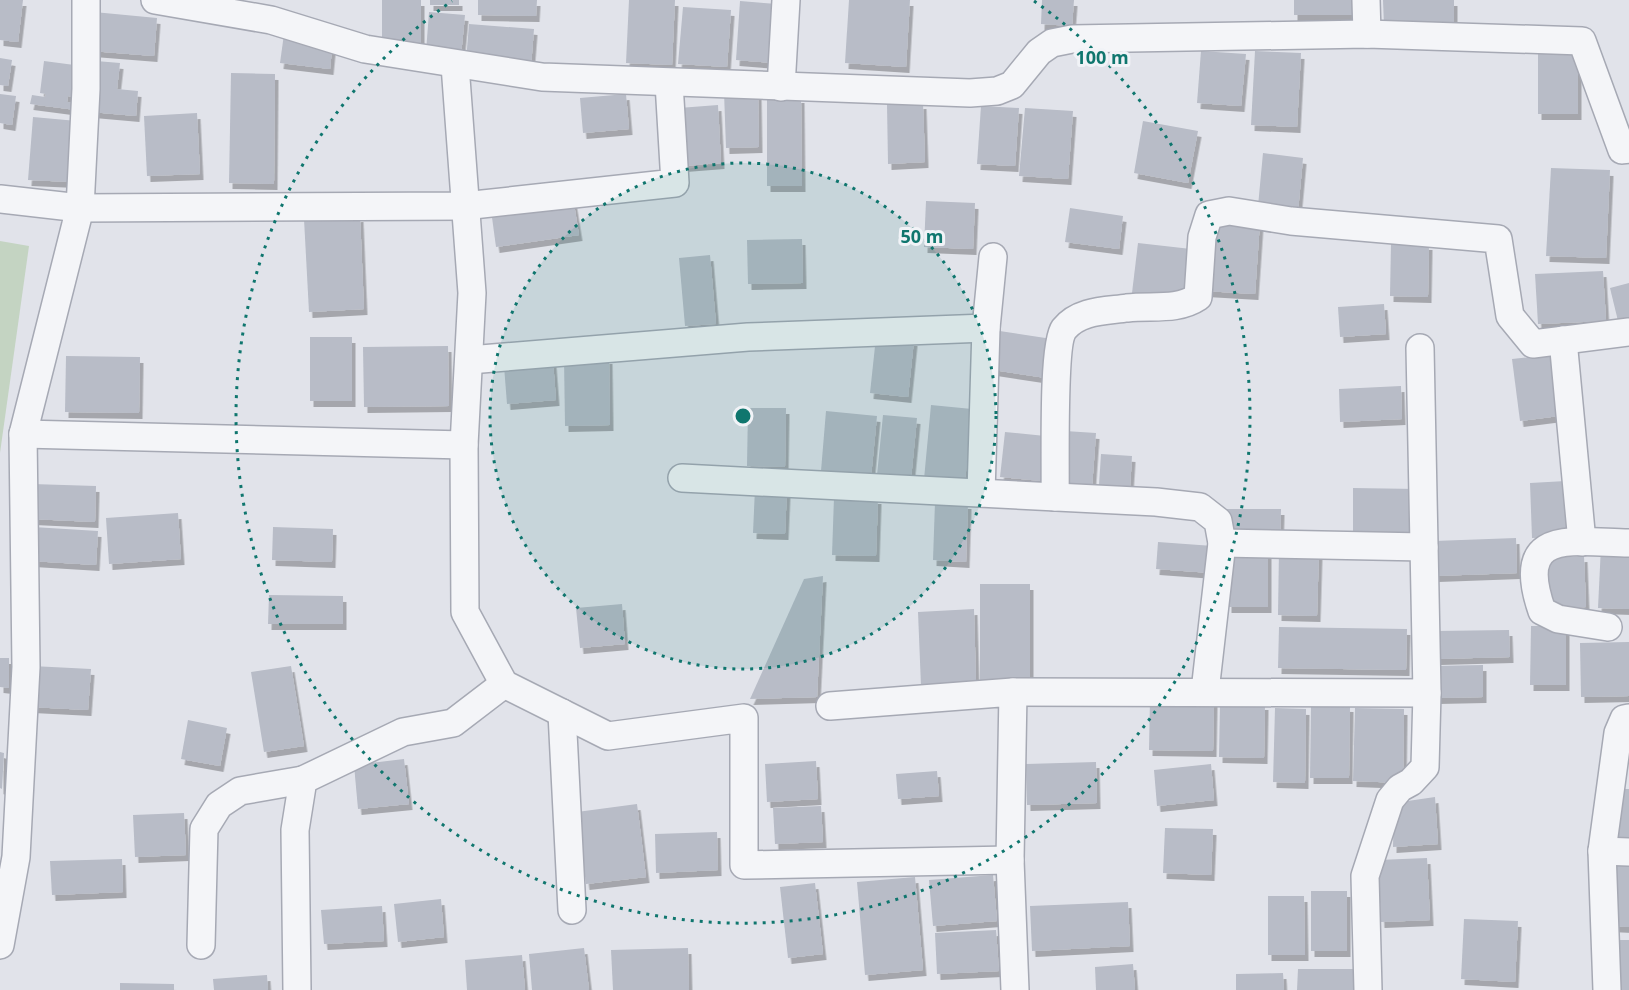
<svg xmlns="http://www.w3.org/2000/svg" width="1629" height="990" viewBox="0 0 1629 990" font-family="'Open Sans',sans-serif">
  <defs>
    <filter id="shadow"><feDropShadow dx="3.5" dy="6" stdDeviation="0" flood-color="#0004"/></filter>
  </defs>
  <rect width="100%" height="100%" fill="#e1e3ea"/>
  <!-- green -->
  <polygon fill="#c4d4c2" points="0,241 29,246 0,453"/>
  <!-- building -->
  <g fill="#b8bcc7" filter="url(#shadow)">
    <polygon points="0,0 23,0 18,42 0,40"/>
    <rect x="382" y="0" width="39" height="49"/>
    <rect x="430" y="0" width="29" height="5"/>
    <polygon points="478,0 537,0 536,16 478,15"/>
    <polygon points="629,0 675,0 672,65 626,63"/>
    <polygon points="849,0 910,0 906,67 845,63"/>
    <polygon points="1042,0 1074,0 1072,26 1041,24"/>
    <rect x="1294" y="0" width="59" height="15"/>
    <polygon points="1383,0 1454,0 1454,23 1384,26"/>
    <polygon points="740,1 777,4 773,63 736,60"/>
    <polygon points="683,7 731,10 727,67 678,64"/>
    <polygon points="94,12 157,18 154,56 91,51"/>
    <polygon points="429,12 465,15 461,55 426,52"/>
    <polygon points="469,24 534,29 531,66 466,61"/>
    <polygon points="284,34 333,39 330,69 280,63"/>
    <rect x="1538" y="47" width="40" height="67"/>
    <polygon points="1201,51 1246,54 1241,106 1197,103"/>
    <polygon points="1255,51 1301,53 1297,127 1251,125"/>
    <polygon points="0,58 12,60 8,86 0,85"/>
    <polygon points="44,61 82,66 78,98 68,96 67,102 77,103 76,110 30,104 32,95 45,97 46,94 40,93"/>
    <polygon points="96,61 120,63 117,89 138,91 136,116 91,112"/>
    <polygon points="231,73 275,74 274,184 229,183"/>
    <polygon points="758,91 759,147 726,148 724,92"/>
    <polygon points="0,94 16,96 12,125 0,123"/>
    <polygon points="626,94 629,129 583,133 580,98"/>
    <polygon points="767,97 801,97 802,186 767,186"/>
    <polygon points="923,103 925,162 888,164 887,104"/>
    <polygon points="718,105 721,163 683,166 679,108"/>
    <polygon points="981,106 1019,108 1015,166 977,164"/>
    <polygon points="1025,108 1073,111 1068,179 1019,176"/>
    <polygon points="197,113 200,174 147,176 144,116"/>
    <polygon points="33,117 77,121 72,182 28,180"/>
    <polygon points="1143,121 1198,131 1188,183 1134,173"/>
    <polygon points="1263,153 1303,158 1298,211 1258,206"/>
    <polygon points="1551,168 1610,170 1606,258 1546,256"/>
    <polygon points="573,198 579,235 496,247 491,210"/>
    <polygon points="926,201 975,203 973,249 924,247"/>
    <polygon points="1070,208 1123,216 1119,249 1065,242"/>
    <polygon points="360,216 364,309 309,312 304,219"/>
    <polygon points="1209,219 1260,222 1255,294 1204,291"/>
    <polygon points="802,239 803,283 748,284 747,240"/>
    <polygon points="1138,243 1191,249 1185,299 1132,293"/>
    <polygon points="1391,243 1429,244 1428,297 1390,296"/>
    <polygon points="710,255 716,324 685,326 679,258"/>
    <polygon points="1603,271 1606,321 1538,324 1535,274"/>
    <polygon points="1629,283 1629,318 1618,321 1610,288"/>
    <polygon points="1384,304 1386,334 1340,337 1338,307"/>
    <polygon points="993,330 1052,339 1046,378 987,369"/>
    <rect x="310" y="337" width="42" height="64"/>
    <polygon points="876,337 914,340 908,397 870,393"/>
    <polygon points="448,346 449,406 364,407 363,347"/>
    <polygon points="1552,355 1559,416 1520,421 1512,359"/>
    <polygon points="66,356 140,357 139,413 65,412"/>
    <polygon points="564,358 609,358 610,425 565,426"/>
    <polygon points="553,361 556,400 507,404 504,366"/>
    <polygon points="1401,386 1402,419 1340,422 1339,389"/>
    <polygon points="931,405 972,409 965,482 924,479"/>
    <polygon points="748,408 786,408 785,467 747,466"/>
    <polygon points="826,411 877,416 871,477 821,471"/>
    <polygon points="883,415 917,418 911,479 877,475"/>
    <polygon points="1065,431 1096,433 1092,488 1061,486"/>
    <polygon points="1005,432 1055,437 1051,482 1000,477"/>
    <polygon points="1101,454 1132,456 1130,487 1099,485"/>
    <polygon points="1566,481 1568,537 1532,538 1530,483"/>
    <polygon points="32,484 96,486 95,522 31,519"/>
    <polygon points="755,488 787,489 785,534 753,533"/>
    <polygon points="1353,488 1418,489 1417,536 1353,535"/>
    <polygon points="834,497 878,498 876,556 832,555"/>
    <polygon points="935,502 968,503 966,562 933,560"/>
    <polygon points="1226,509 1281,509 1280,542 1226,541"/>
    <polygon points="178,513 181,559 109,564 106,518"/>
    <polygon points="33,527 98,531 96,565 31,561"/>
    <polygon points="273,527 333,529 332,562 272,560"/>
    <polygon points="1516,538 1517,573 1435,576 1434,541"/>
    <polygon points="1158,542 1213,546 1211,573 1156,569"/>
    <polygon points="1601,546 1629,547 1629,609 1598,608"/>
    <polygon points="1228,549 1268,550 1268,607 1228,607"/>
    <polygon points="1279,549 1319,550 1317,616 1278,615"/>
    <polygon points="1584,556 1586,607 1549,609 1547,558"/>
    <polygon points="823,576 817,697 750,699 804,579"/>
    <rect x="980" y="584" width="50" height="100"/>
    <polygon points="269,595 343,596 343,624 268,624"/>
    <polygon points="622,604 625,644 580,648 576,608"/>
    <polygon points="974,609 976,684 921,686 918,612"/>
    <polygon points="1531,626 1566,626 1566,685 1530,685"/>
    <polygon points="1279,627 1407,629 1406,670 1278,668"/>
    <polygon points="1509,630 1510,657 1437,659 1436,631"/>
    <polygon points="1629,642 1629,696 1581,697 1580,643"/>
    <polygon points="0,658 9,658 9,688 0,687"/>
    <polygon points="1483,665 1483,697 1435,698 1434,666"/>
    <polygon points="32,666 91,669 88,710 30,707"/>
    <polygon points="291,666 304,746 264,752 251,672"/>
    <polygon points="1150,699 1214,700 1213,751 1149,750"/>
    <polygon points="1220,704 1265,704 1264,758 1219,757"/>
    <polygon points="1311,705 1350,706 1349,778 1310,778"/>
    <polygon points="1275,708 1306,709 1305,783 1273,782"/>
    <polygon points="1355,708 1404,709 1403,783 1353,781"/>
    <polygon points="188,720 227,728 220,766 181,759"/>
    <polygon points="0,752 4,753 2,789 0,788"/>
    <polygon points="404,759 409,804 358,809 354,765"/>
    <polygon points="816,761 818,799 767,802 765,764"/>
    <polygon points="1096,762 1097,803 1027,805 1026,764"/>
    <polygon points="1211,764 1214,800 1157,806 1154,770"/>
    <polygon points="937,771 939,796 898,799 896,774"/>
    <rect x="1612" y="789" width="17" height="57"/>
    <polygon points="1435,797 1438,844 1393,847 1394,803"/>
    <polygon points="637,804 646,877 586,884 577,812"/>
    <polygon points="821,806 823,842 775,844 773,808"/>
    <polygon points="184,813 186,855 135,857 133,815"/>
    <polygon points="1165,828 1213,829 1211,875 1163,873"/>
    <polygon points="717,832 718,870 656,873 655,834"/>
    <polygon points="1427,858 1430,920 1381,922 1378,860"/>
    <polygon points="1612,858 1629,859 1629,927 1608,926"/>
    <polygon points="122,859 123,892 52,895 50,861"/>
    <polygon points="993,875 997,921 933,926 929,880"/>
    <polygon points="915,877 923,970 865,975 857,882"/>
    <polygon points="815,883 823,954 788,958 780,887"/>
    <rect x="1311" y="891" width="36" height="60"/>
    <polygon points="1268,896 1304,896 1305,955 1268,955"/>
    <polygon points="441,899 444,937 398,942 394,904"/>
    <polygon points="1128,902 1130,946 1032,951 1030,906"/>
    <polygon points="382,906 384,941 324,944 321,910"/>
    <polygon points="1464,919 1518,921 1515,982 1461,979"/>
    <polygon points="996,930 999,971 937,974 935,933"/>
    <polygon points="1616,940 1629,940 1629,990 1614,990"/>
    <polygon points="584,948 589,990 532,990 529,954"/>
    <polygon points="688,948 689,990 613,990 611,950"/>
    <polygon points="522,955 525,990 467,990 465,960"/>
    <polygon points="1133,964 1135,990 1096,990 1095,967"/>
    <polygon points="1298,969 1357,969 1357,990 1297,990"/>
    <polygon points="1283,973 1284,990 1236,990 1236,974"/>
    <polygon points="267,975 268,990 214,990 213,979"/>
    <polygon points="120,983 174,984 174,990 120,990"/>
  </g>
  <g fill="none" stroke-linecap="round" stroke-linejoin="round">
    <defs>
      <g id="minor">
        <polyline points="86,0 86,89 80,208 464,206 675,183 669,83"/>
        <polyline points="155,0 271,20 365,49 542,77 970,93 997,91 1012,85 1039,52 1052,43 1072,39 1367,34 1582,41 1622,150 1629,149"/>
        <polyline points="1366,0 1367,34"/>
        <polyline points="455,65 472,293 464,445 465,612 504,684 608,736 744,718 744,865 1010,860"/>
        <polyline points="781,87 786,0"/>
        <polyline points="0,199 80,208 23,434 26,667 16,857 0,945"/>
        <polyline points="1563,340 1582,542"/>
        <polyline points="469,360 748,337 986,328"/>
        <polyline points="23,434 464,445"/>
        <polyline points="682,478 1156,502 1200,507 1218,521 1222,543 1205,691"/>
        <polyline points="981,493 986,328 993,257"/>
        <path d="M1055,497C1056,469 1052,345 1064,329C1079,310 1106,311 1127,308C1152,305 1177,311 1198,297L1202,237L1209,215L1229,211L1291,221L1498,239L1510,316L1533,344L1629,332"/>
        <polyline points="1222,543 1424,547"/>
        <path d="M1608,627L1558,619L1542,611C1513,528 1570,542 1629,543"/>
        <polyline points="1013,692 1427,693 1420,348"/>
        <polyline points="830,706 1013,692 1010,860 1015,990"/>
        <polyline points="562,713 572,910"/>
        <polyline points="1602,851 1629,852"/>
        <polyline points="201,945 204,829 219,805 240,791 303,780"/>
        <polyline points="297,990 295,830 303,780 403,732 453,723 504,684"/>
        <polyline points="1368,990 1365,876 1390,800 1400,788 1411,782 1425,767 1427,693"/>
        <polyline points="1607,990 1602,851 1618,733 1624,719 1629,718"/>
      </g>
    </defs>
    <!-- minor casing -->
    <use href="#minor" stroke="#a6a9b4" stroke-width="30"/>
    <!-- minor -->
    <use href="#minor" stroke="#f4f5f8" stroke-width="27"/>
  </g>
  <!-- distance rings -->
  <circle cx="743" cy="416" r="253" fill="#0f766e" fill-opacity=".12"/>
  <g fill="none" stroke="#0f766e" stroke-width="3" stroke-dasharray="3 6">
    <circle cx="743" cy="416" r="253"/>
    <path d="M1034 1A507 507 0 1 1 452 1"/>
  </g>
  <circle cx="743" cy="416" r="9" fill="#0f766e" stroke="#f1f3f7" stroke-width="3"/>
  <g font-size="18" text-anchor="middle" font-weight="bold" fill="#0f766e" stroke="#f1f3f7" stroke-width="6" stroke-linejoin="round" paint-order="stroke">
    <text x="1102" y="64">100 m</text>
    <text x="922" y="243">50 m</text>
  </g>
</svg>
